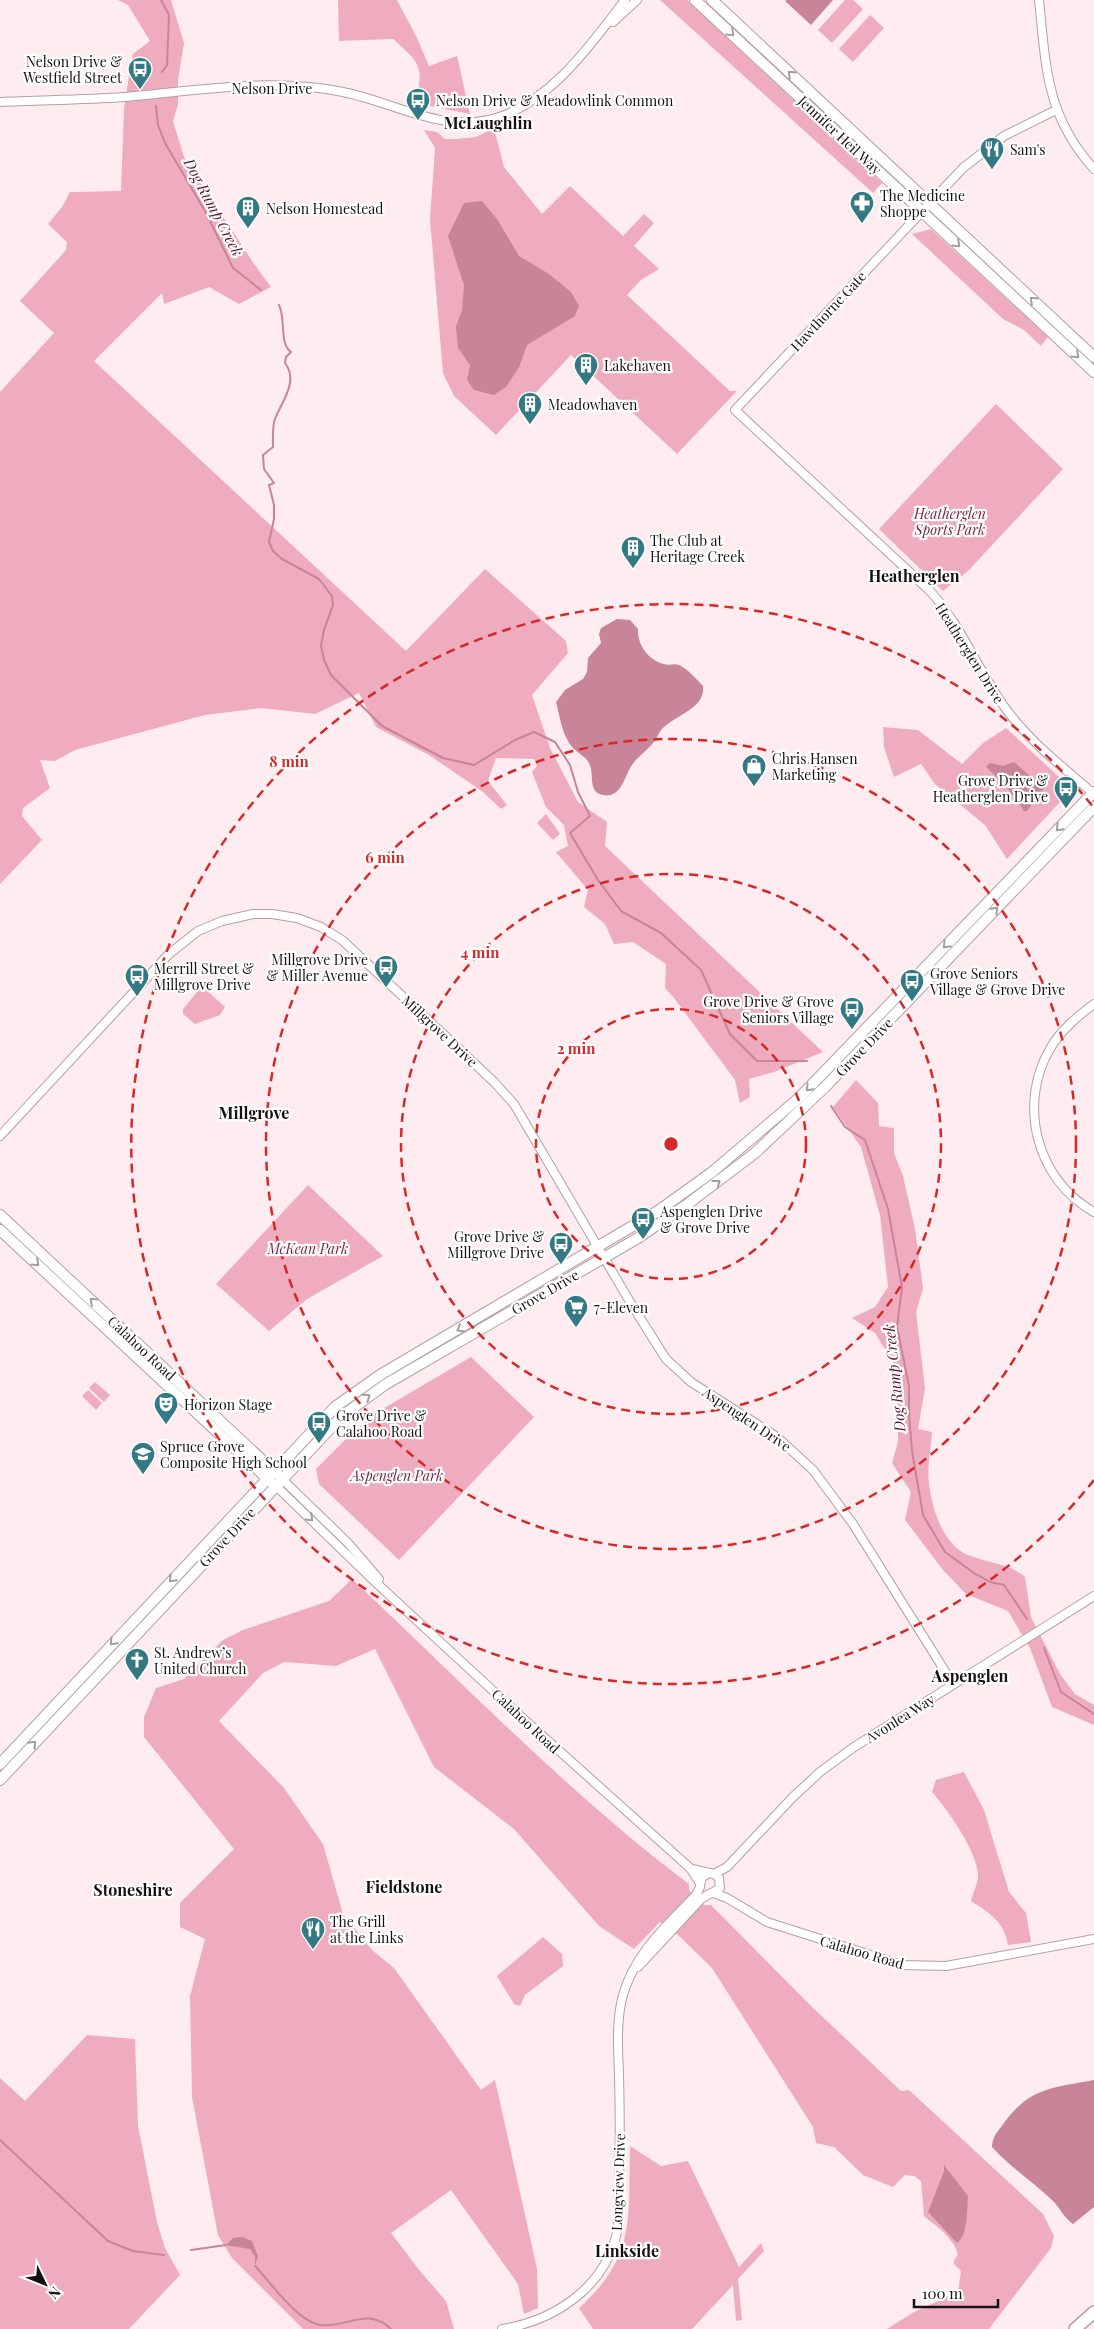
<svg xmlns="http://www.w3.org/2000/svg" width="1094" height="2329" viewBox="0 0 1094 2329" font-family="'Playfair Display',serif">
  <rect width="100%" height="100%" fill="#ffecf1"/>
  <!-- green -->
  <g fill="#efacbe">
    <polygon points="118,0 171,0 184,43 178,80 178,104 173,121 184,157 254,264 271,287 239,304 209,287 164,304 162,293 94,361 406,651 485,569 566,641 568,653 532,695 550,748 578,802 607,822 605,846 823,1052 774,1072 749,1079 750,1097 740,1103 735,1080 674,998 665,988 666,964 633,942 614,944 605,924 584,907 588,890 556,852 568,846 564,825 546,807 532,772 537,766 534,759 496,758 488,781 507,805 501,809 483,792 429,755 376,727 359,693 315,714 261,708 205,715 75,750 55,761 40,760 50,788 23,808 22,816 42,840 0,884 0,392 54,333 20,301 66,250 67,242 48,224 62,207 70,192 121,191 124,109 130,69 133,54 150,41 128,5"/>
    <path d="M338,0H397L417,38L429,66L457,56L470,114L415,103C425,67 420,63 393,39L339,41Z"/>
    <polygon points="660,0 687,0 882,183 873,193"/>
    <polygon points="845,0 853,0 863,9 832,43 818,30"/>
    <polygon points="870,15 884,28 853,62 839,49"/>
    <polygon points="494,128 504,167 542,214 570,186 623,236 644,214 654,223 634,246 659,269 641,280 627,295 730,391 737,391 677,454 571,355 496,435 454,396 443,373 430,219 435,148 424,130 437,132 445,139 456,139 476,137"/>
    <polygon points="931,229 1048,337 1041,346 1024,330 1003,319 912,234"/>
    <polygon points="996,404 1063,469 968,571 943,591 879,529"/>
    <polygon points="883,727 918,730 962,764 983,743 1006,728 1072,789 1007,859 985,825 935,784 921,764 894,777 884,747"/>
    <polygon points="546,814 560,834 553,840 537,823"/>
    <polygon points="202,986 225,1007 220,1015 195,1024 183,1014 183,1009"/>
    <path d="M856,1080L878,1103L879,1126L894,1128V1153L903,1176L915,1229L923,1288L916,1312L925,1388L918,1429L932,1432C931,1448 927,1467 929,1483C932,1508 942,1544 968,1555C988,1563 1009,1563 1025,1577L1031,1617L1060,1674L1075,1694L1094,1705V1725L1052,1707L1030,1648L1008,1611L966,1594L943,1570L905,1520L911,1492L892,1463L898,1442L897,1369L875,1333L852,1318L875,1307L888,1287L880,1215L861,1147L833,1107Z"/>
    <polygon points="308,1185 383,1256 307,1299 269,1331 216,1284"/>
    <polygon points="471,1357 534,1417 399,1560 319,1484 316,1469 348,1437 374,1414"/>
    <polygon points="95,1382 110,1395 104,1402 89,1388"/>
    <polygon points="88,1390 102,1403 96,1410 82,1396"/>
    <path d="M352,1579C462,1682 568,1793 689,1884V1890L704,1905H711L810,2005L901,2091L909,2090L1043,2214L1054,2236L1051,2248L989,2329H887L914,2312L958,2292L961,2271L954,2264V2260L958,2255C955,2239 936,2226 924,2216L921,2181L914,2176L905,2175L893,2187L863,2175L834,2147L816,2143L813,2127L712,1968L677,1934L660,1922L634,1949L599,1926L514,1829L434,1767L375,1649L336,1666L284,1662L263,1673L219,1721L284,1788L323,1844L343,1914L372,1950L394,1968L481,2090L495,2080L537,2269L538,2308L524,2314L518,2284L451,2190L391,2233L420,2271L446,2301L454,2329H303L232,2258L218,2235L192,2097L190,1996L205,1939L180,1927V1903L234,1849L144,1737V1717L156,1688L184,1679L223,1640L243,1630L329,1601Z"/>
    <path d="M964,1772L984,1810L1009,1892L1026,1913L1031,1942L1008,1945C1004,1922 990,1913 971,1901C973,1893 977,1885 978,1878C980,1855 947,1809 932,1792L936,1780Z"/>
    <polygon points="543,1937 562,1954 563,1966 525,1995 520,2006 514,2004 497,1976"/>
    <polygon points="87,2035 135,2039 138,2126 157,2222 165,2248 180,2275 129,2329 0,2329 0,2078 25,2101"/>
    <path d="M630,2146L661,2166L688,2161L739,2267L761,2243L764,2251L738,2279L742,2320L736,2321L733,2285L692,2329H593L579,2308C637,2256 628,2217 630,2146Z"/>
  </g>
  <!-- water -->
  <g fill="#c78597">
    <polygon points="787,0 833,0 811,25 785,1"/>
    <polygon points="482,201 497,219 519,256 549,274 571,292 579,306 575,316 527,345 519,367 506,387 494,395 474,390 467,380 470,365 458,348 456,327 462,310 464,285 448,236 464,203"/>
    <path d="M617,619L630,620L638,629C637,644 648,660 664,664C669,666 674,663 679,665C688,669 696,679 703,686C706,709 674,715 661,730C658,734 657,739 653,743C647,751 638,756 632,765C625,774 622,799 603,795C587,792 595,774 589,763C585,756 579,754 573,748C562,736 560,717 556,702L565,690L583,679L587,672L588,658L601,643L599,634L601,628Z"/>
    <polygon points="1014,762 1044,788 1027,811 1024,811 1006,786 986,767 990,763 1003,766"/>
    <path d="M1094,2080V2207L1073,2224C1064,2218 1060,2208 1053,2201C1033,2182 1010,2167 992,2147C992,2137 998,2131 1004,2123C1030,2087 1053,2088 1094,2080Z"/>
    <path d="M944,2165L968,2196C967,2208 968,2236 957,2243L928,2212L944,2171Z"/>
    <polygon points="242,2237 252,2241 258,2256 255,2266 255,2257 250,2249 226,2245 233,2238"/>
  </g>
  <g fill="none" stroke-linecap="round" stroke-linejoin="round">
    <!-- stream -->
    <g stroke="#c78597" stroke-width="2">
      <polyline points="161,0 169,15 167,65 162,72"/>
      <polyline points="156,106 158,125 165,143 205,211 233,268 261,290"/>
      <path d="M279,305C286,319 279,344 291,352L286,357L285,363C299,381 282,401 275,419C272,427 273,439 273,447L263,455L264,469L274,483L269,485L274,505V519L269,542L273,551L282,559L319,579L332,596L333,605L324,630L321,646L324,660L331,675L382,726L443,758L474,765L515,740L534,732L555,742L570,765L578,792L590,816L570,833L598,880L621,911L661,933L701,970L730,1034L757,1061H807"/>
      <polyline points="831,1106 845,1127 865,1140 888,1209 902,1287 897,1327 909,1386 909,1414 912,1451 923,1515 945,1552 974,1573 990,1582 1004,1585 1027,1619"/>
      <polyline points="1044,1648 1061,1692 1094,1714"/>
      <polyline points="0,2140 108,2241 133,2251 164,2255"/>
      <polyline points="191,2250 226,2245"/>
      <path d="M255,2266C270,2282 299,2323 321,2325C348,2328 367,2306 391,2329"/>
    </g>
    <defs>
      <g id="minor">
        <path d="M1039,0C1046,67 1046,116 1094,169"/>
        <polyline points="613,22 637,0"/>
        <path d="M0,102C41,100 83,100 124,97C196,91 272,77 343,92C394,102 442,134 496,118C552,101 591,44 625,0"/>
        <path d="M1056,110L1004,136L963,168L735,410L930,591C962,626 978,671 1006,709C1030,742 1064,768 1094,794"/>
        <path d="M1094,1004C1078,1016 1062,1029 1051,1047C1017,1103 1036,1180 1094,1212"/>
        <polyline points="0,1136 169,954 198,931 222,921 253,914 272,914 297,918 321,927 342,940 440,1031 494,1082 514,1104 630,1302 666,1359 691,1382 777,1437 813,1470 853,1524 953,1684"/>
        <polyline points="281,1478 348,1543 379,1579"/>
        <polyline points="275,1485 371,1578 517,1713 690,1868 700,1883"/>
        <polyline points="692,1869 714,1874 719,1878 720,1888 710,1894"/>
        <polyline points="714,1874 727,1867 793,1797 820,1772 854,1747 1094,1596"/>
        <polyline points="700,1886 702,1877 708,1874"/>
        <polyline points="714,1893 727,1898 767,1922 902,1965 946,1966 1094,1939"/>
        <polyline points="638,1967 701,1899 709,1894"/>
        <path d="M502,2329C552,2321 600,2291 615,2240C620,2225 618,2207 619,2191C620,2152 620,2113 619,2074C618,2048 616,2020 623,1995C635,1953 667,1925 696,1895L700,1887"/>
      </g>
      <g id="major">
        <polyline points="695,0 1094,372"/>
        <polyline points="712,0 1094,357"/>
        <polyline points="0,1215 277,1474"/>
        <polyline points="0,1230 270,1481"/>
        <polyline points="0,1764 335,1407 380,1375 658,1211 711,1173 799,1098 1094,792"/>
        <polyline points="0,1780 342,1416 386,1384 638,1238 689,1203 755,1153 824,1088 1094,807"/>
      </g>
      <polyline id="highway" points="1075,2329 1094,2312"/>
    </defs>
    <!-- minor casing -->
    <use href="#minor" stroke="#b49fa4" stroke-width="10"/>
    <!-- major casing -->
    <use href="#major" stroke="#b49fa4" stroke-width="12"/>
    <!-- highway casing -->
    <use href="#highway" stroke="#b49fa4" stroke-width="14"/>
    <!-- minor -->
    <use href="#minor" stroke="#fff" stroke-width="8"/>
    <!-- major -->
    <use href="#major" stroke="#fff" stroke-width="10"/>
    <!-- highway -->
    <use href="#highway" stroke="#fff" stroke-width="11"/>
  </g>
  <!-- one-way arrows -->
  <defs><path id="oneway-chevron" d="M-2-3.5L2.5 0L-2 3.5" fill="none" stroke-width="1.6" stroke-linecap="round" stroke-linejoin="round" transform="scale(1.25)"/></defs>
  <g stroke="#a29fa0">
    <use href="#oneway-chevron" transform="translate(731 33) rotate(43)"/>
    <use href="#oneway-chevron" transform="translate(791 74) rotate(-137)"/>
    <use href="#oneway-chevron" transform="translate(957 244) rotate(43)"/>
    <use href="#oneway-chevron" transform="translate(1033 300) rotate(-137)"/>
    <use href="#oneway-chevron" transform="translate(1076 355) rotate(43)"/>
    <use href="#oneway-chevron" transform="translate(1059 828) rotate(134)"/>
    <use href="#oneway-chevron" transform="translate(995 910) rotate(-46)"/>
    <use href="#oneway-chevron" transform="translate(946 945) rotate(134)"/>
    <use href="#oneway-chevron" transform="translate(809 1088) rotate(134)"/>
    <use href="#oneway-chevron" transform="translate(717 1183) rotate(-37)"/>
    <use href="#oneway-chevron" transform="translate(36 1263) rotate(43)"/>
    <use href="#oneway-chevron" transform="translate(93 1301) rotate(-137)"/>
    <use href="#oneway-chevron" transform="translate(460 1329) rotate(150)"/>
    <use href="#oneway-chevron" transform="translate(367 1397) rotate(-35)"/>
    <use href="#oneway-chevron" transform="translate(310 1518) rotate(44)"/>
    <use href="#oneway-chevron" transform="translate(172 1579) rotate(133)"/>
    <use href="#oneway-chevron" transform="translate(113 1642) rotate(133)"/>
    <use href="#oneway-chevron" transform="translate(33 1744) rotate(-47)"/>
  </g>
  <!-- distance rings -->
  <g fill="none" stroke="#d62828" stroke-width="2.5" stroke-dasharray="9 6">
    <circle cx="671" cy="1144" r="135"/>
    <circle cx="671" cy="1144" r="270"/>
    <circle cx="671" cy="1144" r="405"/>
    <path d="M1094 1480A540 540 0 1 1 1094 808"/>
  </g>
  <!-- icons -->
  <defs>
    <symbol id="bus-pin" viewBox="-11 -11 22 30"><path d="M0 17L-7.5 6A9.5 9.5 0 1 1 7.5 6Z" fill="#327984" stroke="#fff"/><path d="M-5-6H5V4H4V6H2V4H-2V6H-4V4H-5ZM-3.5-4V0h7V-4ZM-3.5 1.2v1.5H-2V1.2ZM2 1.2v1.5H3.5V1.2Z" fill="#fff"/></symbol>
    <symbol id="restaurant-pin" viewBox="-11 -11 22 30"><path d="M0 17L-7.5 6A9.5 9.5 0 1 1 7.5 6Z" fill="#327984" stroke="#fff"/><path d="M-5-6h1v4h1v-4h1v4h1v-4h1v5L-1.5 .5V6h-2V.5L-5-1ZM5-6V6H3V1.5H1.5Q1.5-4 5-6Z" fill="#fff"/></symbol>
    <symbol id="pharmacy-pin" viewBox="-11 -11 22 30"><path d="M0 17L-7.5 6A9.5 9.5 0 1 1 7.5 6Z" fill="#327984" stroke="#fff"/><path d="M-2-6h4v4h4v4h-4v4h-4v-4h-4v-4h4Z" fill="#fff"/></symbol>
    <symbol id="building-pin" viewBox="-11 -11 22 30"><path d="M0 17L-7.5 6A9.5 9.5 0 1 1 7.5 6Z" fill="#327984" stroke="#fff"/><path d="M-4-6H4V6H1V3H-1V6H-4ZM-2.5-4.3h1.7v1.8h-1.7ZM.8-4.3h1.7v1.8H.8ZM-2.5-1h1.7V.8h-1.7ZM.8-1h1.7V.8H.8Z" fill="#fff"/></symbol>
    <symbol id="shop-pin" viewBox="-11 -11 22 30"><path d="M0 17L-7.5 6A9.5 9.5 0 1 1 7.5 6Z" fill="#327984" stroke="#fff"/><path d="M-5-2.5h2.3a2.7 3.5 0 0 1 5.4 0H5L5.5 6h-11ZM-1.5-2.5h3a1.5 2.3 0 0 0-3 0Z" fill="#fff"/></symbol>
    <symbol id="supermarket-pin" viewBox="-11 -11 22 30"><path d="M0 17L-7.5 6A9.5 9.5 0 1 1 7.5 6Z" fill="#327984" stroke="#fff"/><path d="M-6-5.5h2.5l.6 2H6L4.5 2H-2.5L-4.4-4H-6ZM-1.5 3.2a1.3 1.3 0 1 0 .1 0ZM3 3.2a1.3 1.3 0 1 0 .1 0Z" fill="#fff"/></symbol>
    <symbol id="theatre-pin" viewBox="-11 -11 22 30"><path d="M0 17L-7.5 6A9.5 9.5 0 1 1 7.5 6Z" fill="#327984" stroke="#fff"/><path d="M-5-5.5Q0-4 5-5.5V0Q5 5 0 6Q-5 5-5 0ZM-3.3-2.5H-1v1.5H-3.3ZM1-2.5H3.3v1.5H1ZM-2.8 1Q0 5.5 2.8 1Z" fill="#fff"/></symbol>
    <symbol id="school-pin" viewBox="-11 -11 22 30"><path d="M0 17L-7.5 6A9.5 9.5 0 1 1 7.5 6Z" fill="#327984" stroke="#fff"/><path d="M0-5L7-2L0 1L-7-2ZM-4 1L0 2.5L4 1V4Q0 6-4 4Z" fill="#fff"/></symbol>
    <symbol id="church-pin" viewBox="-11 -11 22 30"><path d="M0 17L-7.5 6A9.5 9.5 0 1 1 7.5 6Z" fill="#327984" stroke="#fff"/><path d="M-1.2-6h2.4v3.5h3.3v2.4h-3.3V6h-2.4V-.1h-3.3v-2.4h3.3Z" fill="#fff"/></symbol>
  </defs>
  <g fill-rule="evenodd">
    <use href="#bus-pin" x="126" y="55" width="28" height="38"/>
    <use href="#bus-pin" x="404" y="86" width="28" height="38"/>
    <use href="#restaurant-pin" x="978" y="135" width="28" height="38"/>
    <use href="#pharmacy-pin" x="848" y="189" width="28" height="38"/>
    <use href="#building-pin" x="234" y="194" width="28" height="38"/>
    <use href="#building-pin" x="572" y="351" width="28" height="38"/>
    <use href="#building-pin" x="516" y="390" width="28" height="38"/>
    <use href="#building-pin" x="619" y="534" width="28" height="38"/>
    <use href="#shop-pin" x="740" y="752" width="28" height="38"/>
    <use href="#bus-pin" x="1052" y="774" width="28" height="38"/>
    <use href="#bus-pin" x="372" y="953" width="28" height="38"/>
    <use href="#bus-pin" x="123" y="962" width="28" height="38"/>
    <use href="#bus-pin" x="898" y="967" width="28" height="38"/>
    <use href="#bus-pin" x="838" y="995" width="28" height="38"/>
    <use href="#bus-pin" x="629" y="1205" width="28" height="38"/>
    <use href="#bus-pin" x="547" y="1230" width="28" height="38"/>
    <use href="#supermarket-pin" x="562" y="1293" width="28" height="38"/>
    <use href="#theatre-pin" x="152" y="1390" width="28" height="38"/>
    <use href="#bus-pin" x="305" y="1409" width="28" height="38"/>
    <use href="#school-pin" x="129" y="1440" width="28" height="38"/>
    <use href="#church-pin" x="123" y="1646" width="28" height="38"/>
    <use href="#restaurant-pin" x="299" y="1915" width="28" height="38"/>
  </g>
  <g text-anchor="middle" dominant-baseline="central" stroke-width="4.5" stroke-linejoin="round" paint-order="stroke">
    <!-- poi labels -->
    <g font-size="14" fill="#171012" stroke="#fff" text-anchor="start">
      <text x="122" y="61" text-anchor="end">Nelson Drive &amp;<tspan x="122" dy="16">Westfield Street</tspan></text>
      <text x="436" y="100">Nelson Drive &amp; Meadowlink Common</text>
      <text x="1010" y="149">Sam's</text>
      <text x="880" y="195">The Medicine<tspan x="880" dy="16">Shoppe</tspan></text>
      <text x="266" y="208">Nelson Homestead</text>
      <text x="604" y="365">Lakehaven</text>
      <text x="548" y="404">Meadowhaven</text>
      <text x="650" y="540">The Club at<tspan x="650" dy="16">Heritage Creek</tspan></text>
      <text x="772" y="758">Chris Hansen<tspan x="772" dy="16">Marketing</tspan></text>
      <text x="1048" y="780" text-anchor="end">Grove Drive &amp;<tspan x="1048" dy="16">Heatherglen Drive</tspan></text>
      <text x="368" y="959" text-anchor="end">Millgrove Drive<tspan x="368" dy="16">&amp; Miller Avenue</tspan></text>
      <text x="154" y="968">Merrill Street &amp;<tspan x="154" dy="16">Millgrove Drive</tspan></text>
      <text x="930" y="973">Grove Seniors<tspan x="930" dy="16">Village &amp; Grove Drive</tspan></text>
      <text x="834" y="1001" text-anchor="end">Grove Drive &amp; Grove<tspan x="834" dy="16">Seniors Village</tspan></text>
      <text x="660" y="1211">Aspenglen Drive<tspan x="660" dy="16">&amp; Grove Drive</tspan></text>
      <text x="544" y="1236" text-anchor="end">Grove Drive &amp;<tspan x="544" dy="16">Millgrove Drive</tspan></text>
      <text x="594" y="1307">7-Eleven</text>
      <text x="184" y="1404">Horizon Stage</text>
      <text x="336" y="1415">Grove Drive &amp;<tspan x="336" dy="16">Calahoo Road</tspan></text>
      <text x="160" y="1446">Spruce Grove<tspan x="160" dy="16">Composite High School</tspan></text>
      <text x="154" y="1652">St. Andrew’s<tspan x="154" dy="16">United Church</tspan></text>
      <text x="330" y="1921">The Grill<tspan x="330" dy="16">at the Links</tspan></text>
    </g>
    <!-- street labels -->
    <g font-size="14" fill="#171012" stroke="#fff">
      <text x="272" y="88">Nelson Drive</text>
      <text transform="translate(840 135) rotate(43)">Jennifer Heil Way</text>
      <text transform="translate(828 311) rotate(-47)">Hawthorne Gate</text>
      <text transform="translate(970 653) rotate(58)">Heatherglen Drive</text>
      <text transform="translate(440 1031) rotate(43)">Millgrove Drive</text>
      <text transform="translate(864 1047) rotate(-46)">Grove Drive</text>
      <text transform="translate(545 1292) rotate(-30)">Grove Drive</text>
      <text transform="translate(142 1348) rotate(43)">Calahoo Road</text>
      <text transform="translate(747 1419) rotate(34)">Aspenglen Drive</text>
      <text transform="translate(227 1537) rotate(-47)">Grove Drive</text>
      <text transform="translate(900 1718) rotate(-32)">Avonlea Way</text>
      <text transform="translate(526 1721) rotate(43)">Calahoo Road</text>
      <text transform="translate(862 1952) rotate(16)">Calahoo Road</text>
      <text transform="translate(618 2182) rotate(-88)">Longview Drive</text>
    </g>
    <!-- park labels -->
    <g font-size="14" font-style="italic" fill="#772745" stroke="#fff">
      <text x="950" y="513">Heatherglen<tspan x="950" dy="16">Sports Park</tspan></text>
      <text x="308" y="1248">McKean Park</text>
      <text x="397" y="1475">Aspenglen Park</text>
    </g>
    <!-- water labels -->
    <g font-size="15" font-style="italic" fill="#601032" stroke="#fff">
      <text transform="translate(214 207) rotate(62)">Dog Rump Creek</text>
      <text transform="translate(894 1378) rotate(-96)">Dog Rump Creek</text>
    </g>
    <!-- quarter labels -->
    <g font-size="16" font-weight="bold" fill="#171012" stroke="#fff">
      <text x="488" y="122">McLaughlin</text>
      <text x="914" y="575">Heatherglen</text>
      <text x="254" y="1112">Millgrove</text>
      <text x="970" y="1675">Aspenglen</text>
      <text x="404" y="1886">Fieldstone</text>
      <text x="133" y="1889">Stoneshire</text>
      <text x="627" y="2250">Linkside</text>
    </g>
  </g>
  <circle cx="671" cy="1144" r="8" fill="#d62828" stroke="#fff" stroke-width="2.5"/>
  <g font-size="15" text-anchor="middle" font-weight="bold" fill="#d62828" stroke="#fff" stroke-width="4.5" stroke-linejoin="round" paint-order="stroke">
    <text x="289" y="767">8 min</text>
    <text x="385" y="863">6 min</text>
    <text x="480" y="958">4 min</text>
    <text x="576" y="1054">2 min</text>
  </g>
  <!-- north arrow -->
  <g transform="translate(45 2284) rotate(133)" stroke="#ffffff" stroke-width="4" paint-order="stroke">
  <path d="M0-4L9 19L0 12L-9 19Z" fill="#171012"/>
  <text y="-8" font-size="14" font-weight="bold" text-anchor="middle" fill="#171012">N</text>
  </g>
  <!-- scale -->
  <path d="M914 2299v8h84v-8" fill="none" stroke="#171012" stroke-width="2.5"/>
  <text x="922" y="2299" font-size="15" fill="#171012" stroke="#ffffff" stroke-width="4" paint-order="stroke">100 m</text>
</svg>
